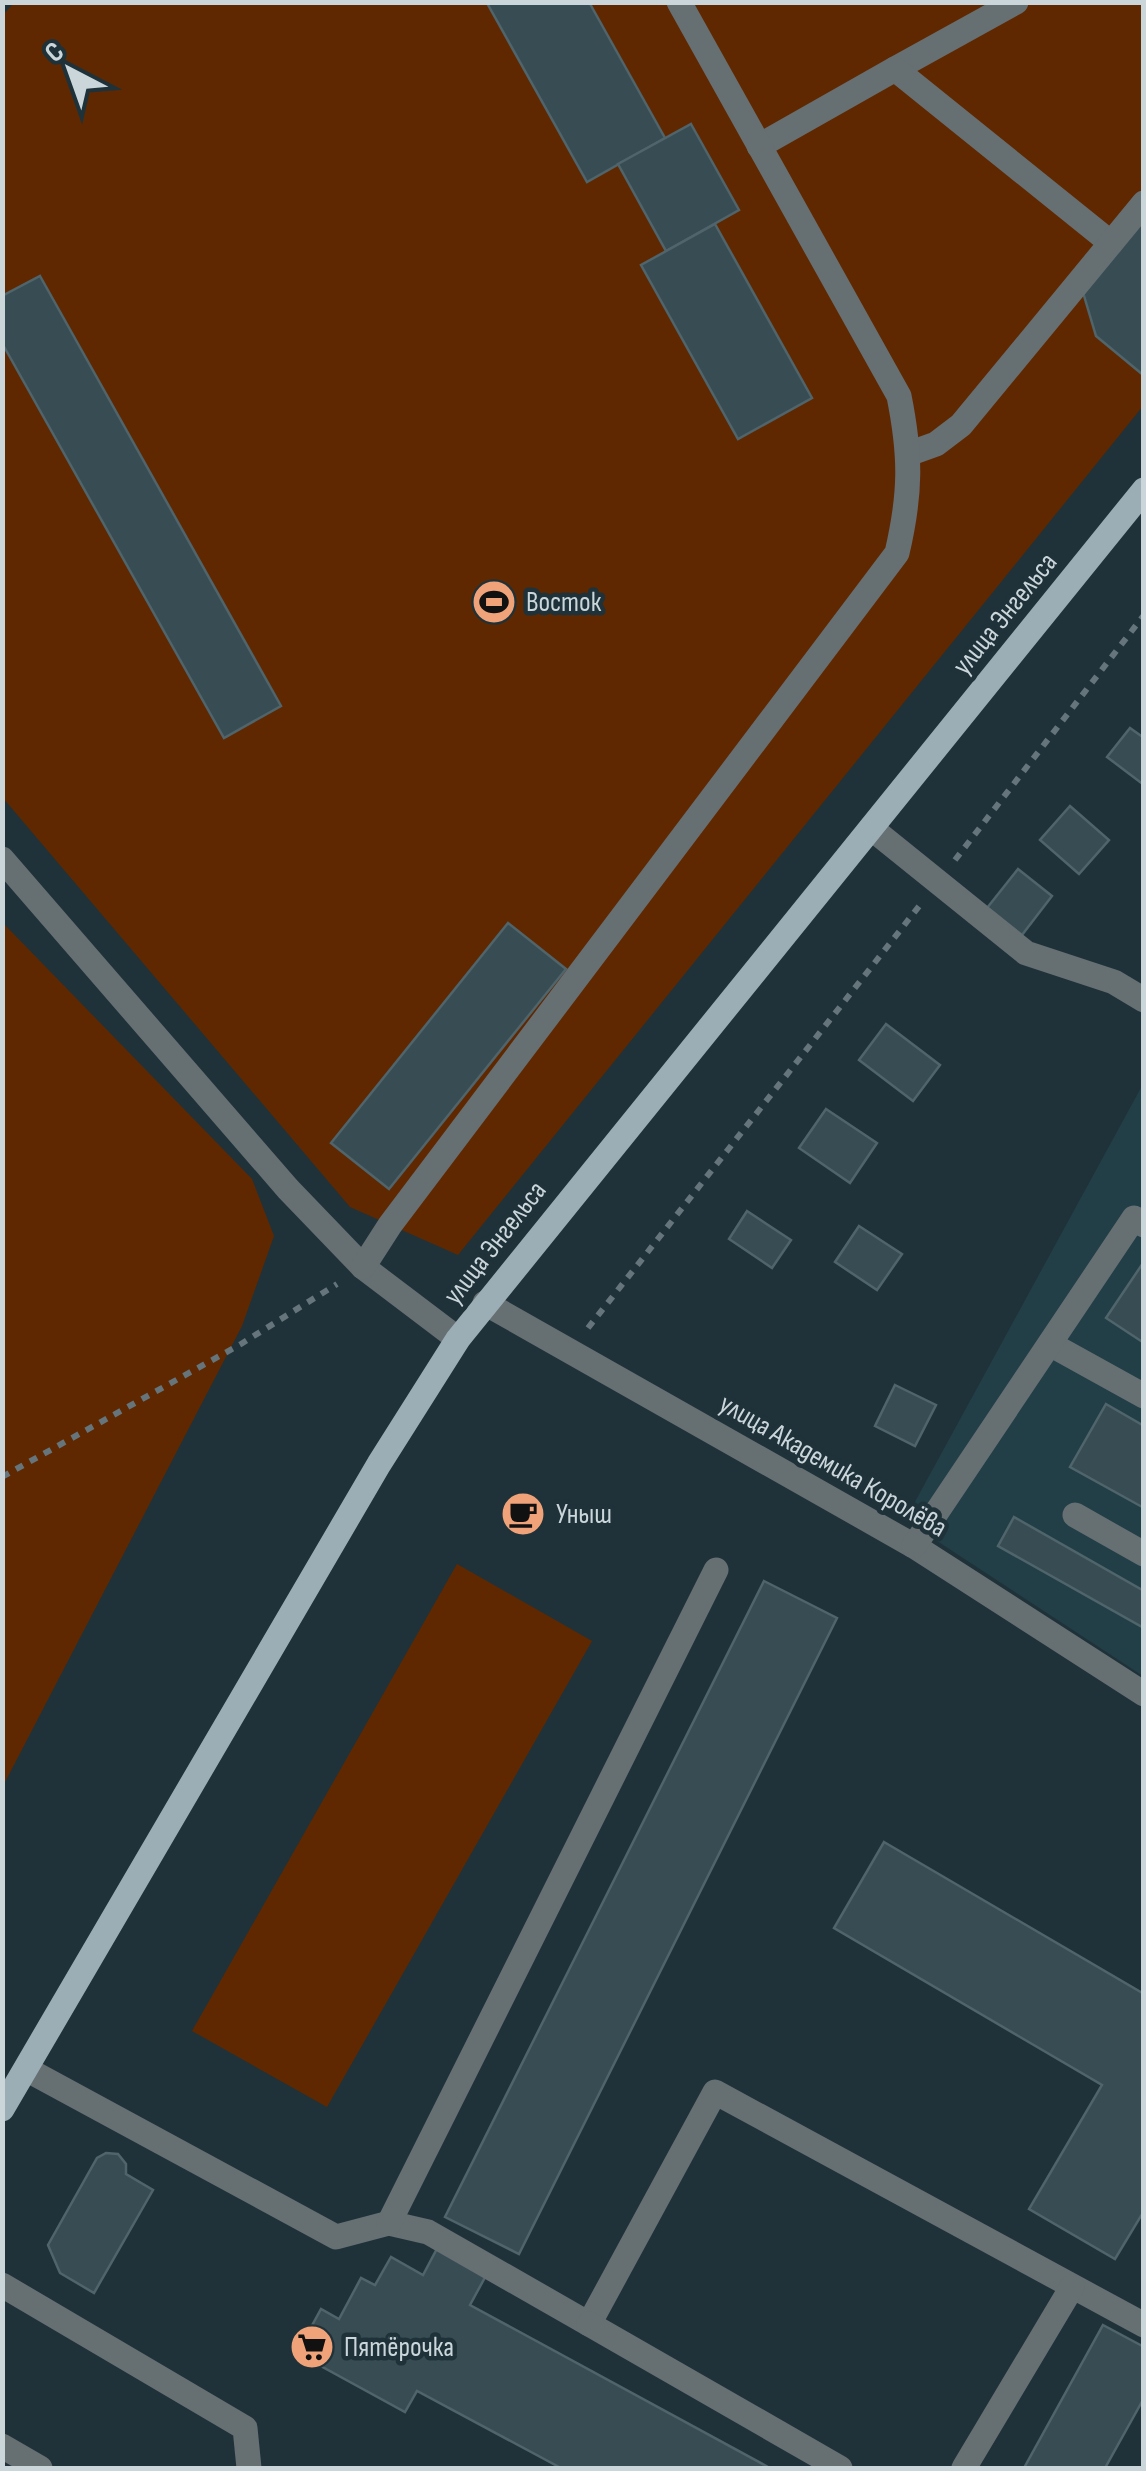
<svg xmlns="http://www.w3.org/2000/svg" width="1146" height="2471" viewBox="0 0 1146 2471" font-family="'Sofia Sans Condensed',sans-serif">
  <rect width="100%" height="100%" fill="#1f3239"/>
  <!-- built -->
  <polygon fill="#223e47" points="1143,1084 1143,1676 905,1520"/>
  <!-- green -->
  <g fill="#602800">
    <polygon points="14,3 1143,3 1143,406 458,1255 350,1207 3,798 2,16"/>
    <polygon points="3,923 252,1179 274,1236 242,1326 3,1786"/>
    <polygon points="457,1564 592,1641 327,2107 192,2031"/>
  </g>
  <!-- building -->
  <g fill="#384d53" stroke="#4f646b" stroke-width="2.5">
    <polygon points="589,2 665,138 587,182 487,3"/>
    <polygon points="691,124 739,210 666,251 618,164"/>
    <polygon points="1144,212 1144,372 1142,374 1096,336 1082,289"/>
    <polygon points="715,224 812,398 738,439 641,265"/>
    <polygon points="40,276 281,706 224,738 2,343 2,296"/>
    <polygon points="1130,728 1144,738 1144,785 1107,757"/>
    <polygon points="1070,806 1109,840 1079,874 1040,840"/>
    <polygon points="1018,869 1052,896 1022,935 987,908"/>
    <polygon points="508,923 566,969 389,1189 331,1143"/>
    <polygon points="886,1024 940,1065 913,1101 859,1060"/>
    <polygon points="826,1109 877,1143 850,1183 799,1148"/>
    <polygon points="747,1211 791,1240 772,1268 729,1239"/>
    <polygon points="859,1226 902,1254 877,1290 835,1262"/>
    <polygon points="1143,1263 1144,1263 1144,1343 1106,1318"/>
    <polygon points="895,1385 936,1405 915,1446 875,1426"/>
    <polygon points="1106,1404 1144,1426 1144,1508 1070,1467"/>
    <polygon points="1014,1517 1144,1591 1144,1628 998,1546"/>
    <polygon points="764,1581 837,1618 519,2254 445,2217"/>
    <polygon points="884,1842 1144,1994 1144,2211 1115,2259 1029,2209 1102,2085 834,1928"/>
    <polygon points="106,2153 118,2154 126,2164 126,2174 153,2190 94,2293 60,2273 48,2245 97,2158"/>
    <polygon points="440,2243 489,2270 470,2305 770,2468 561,2468 417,2391 405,2412 297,2353 321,2309 339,2319 361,2278 375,2285 391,2257 423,2275"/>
    <polygon points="1103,2325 1144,2347 1144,2398 1105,2468 1024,2468"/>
  </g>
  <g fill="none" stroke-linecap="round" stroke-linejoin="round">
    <!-- path -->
    <g stroke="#65757b" stroke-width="6" stroke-dasharray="8 8" stroke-linecap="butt">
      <polyline points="955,860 1144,615"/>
      <polyline points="588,1328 920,905"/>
      <polyline points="2,1477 241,1344 337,1284"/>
    </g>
    <!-- minor -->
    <g stroke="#666f72" stroke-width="25">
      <polyline points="895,69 1016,2"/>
      <polyline points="759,146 895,69 1111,243"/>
      <polyline points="911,453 936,444 961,425 1144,203"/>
      <polyline points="871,828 1026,953 1114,982 1144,1000"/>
      <polyline points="2,859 288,1189 363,1267 458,1339"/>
      <path d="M363,1267L390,1225L897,553C911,493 911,456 899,396L679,2"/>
      <polyline points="485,1303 914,1546 1144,1694"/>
      <polyline points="1050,1344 1144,1396"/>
      <polyline points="1075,1515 1144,1554"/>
      <polyline points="914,1546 1134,1218 1144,1225"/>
      <polyline points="26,2069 336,2237 389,2223 428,2232 589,2324 715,2092 1144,2325"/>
      <polyline points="389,2223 716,1570"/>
      <polyline points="2,2285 245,2428 249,2468"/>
      <polyline points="589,2324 840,2468"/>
      <polyline points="2,2446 40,2468"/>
      <polyline points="964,2468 1072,2287"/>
    </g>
    <!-- major -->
    <polyline stroke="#9baeb5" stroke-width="25" points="2,2109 379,1464 458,1339 1144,490"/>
  </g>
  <!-- icons -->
  <defs>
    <symbol id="stadium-disc" viewBox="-11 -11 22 22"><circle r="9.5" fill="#f0a278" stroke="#1f3239"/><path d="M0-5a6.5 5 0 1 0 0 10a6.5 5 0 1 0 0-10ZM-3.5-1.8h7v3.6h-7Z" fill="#111"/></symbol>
    <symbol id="cafe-disc" viewBox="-11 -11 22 22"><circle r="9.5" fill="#f0a278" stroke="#1f3239"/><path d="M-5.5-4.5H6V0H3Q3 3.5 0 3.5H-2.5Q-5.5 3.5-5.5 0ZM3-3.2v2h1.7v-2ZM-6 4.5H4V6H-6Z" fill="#111"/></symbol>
    <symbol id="supermarket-disc" viewBox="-11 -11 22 22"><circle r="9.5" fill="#f0a278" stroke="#1f3239"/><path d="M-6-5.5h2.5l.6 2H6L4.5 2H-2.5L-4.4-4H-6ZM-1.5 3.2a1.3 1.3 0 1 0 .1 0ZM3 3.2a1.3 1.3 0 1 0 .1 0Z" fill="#111"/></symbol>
  </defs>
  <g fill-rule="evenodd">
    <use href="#stadium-disc" x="469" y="577" width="50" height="50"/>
    <use href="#cafe-disc" x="498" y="1489" width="50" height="50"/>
    <use href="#supermarket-disc" x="287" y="2322" width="50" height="50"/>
  </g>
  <g text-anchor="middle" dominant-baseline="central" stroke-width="9" stroke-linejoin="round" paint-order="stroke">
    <!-- poi labels -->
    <g font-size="28" fill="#cad6da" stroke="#1f3239" text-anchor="start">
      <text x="526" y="602">Восток</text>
      <text x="556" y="1514">Уныш</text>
      <text x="344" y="2347">Пятёрочка</text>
    </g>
    <!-- street labels -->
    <g font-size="28" fill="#cad6da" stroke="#1f3239">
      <text transform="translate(1005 614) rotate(-51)">улица Энгельса</text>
      <text transform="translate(495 1243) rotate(-52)">улица Энгельса</text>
      <text transform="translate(833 1466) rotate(30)">улица Академика Королёва</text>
    </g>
  </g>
  <!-- border -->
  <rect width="1146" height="2471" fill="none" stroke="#cad6da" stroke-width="10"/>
  <!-- north arrow -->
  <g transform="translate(70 70) rotate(319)" stroke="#1f3239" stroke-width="8" paint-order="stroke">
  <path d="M0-8L18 38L0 25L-18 38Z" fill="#cad6da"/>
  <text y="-15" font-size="28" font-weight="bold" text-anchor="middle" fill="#cad6da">С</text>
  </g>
</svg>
